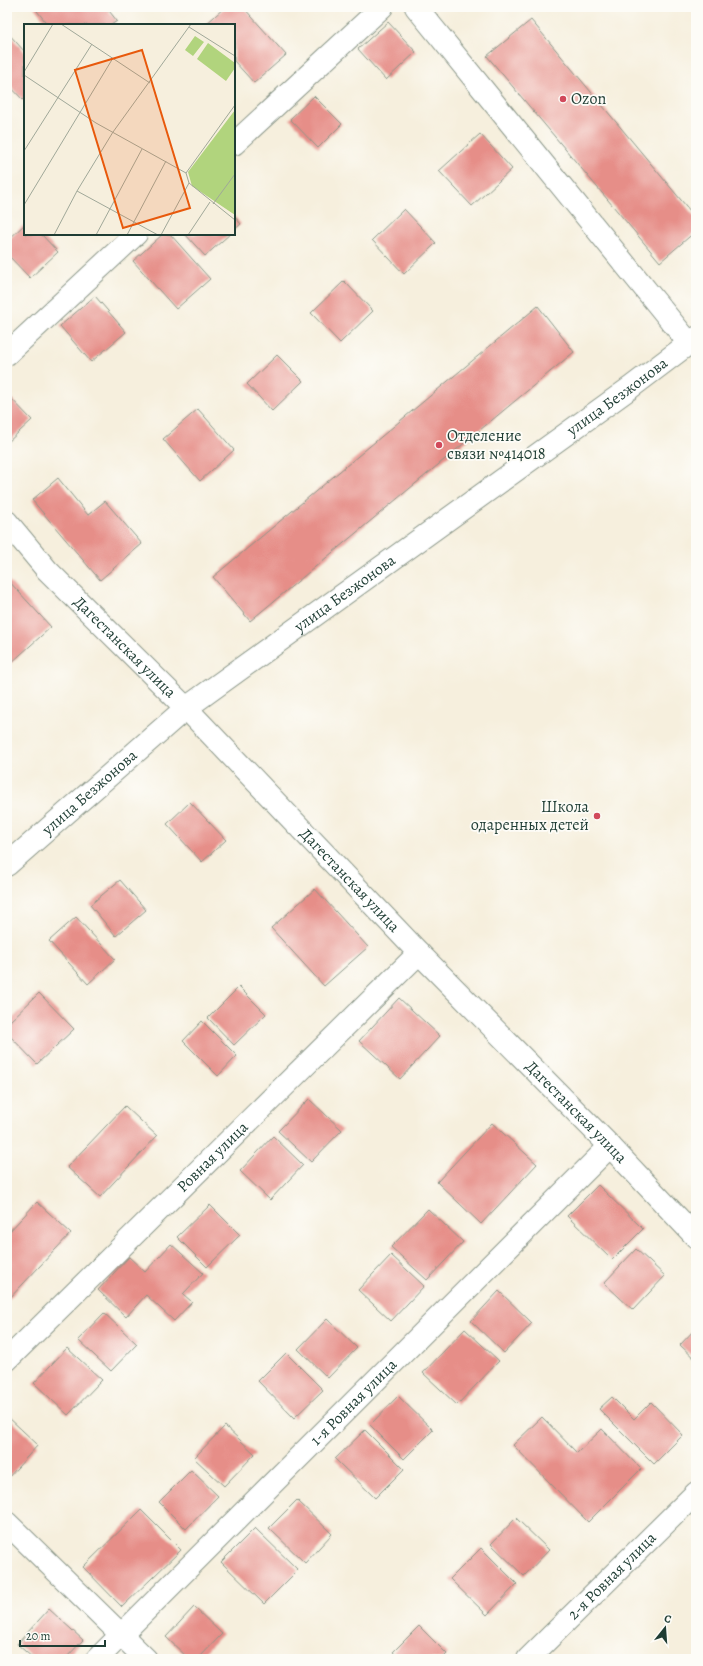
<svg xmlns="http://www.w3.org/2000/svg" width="703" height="1666" viewBox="0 0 703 1666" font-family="Alegreya,serif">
  <rect width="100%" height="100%" fill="#fdfcf7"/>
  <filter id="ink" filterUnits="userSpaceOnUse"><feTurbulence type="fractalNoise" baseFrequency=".025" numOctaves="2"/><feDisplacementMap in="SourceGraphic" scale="8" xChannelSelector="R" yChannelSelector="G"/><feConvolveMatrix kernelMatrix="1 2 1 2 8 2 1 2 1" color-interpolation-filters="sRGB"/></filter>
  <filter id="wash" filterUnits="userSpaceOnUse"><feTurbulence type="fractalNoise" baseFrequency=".012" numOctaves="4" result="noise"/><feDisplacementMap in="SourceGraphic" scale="16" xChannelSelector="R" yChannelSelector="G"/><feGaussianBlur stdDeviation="0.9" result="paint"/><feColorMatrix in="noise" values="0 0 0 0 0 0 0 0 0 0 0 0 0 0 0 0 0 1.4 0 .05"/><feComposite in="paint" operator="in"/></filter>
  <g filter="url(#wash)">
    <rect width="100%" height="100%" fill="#f6efdd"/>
    <g id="blocks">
      <!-- building -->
      <g fill="#e68e88">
        <polygon points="34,7 106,7 117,21 111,25 48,25"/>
        <polygon points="225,7 243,7 286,55 254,83 234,61 234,25 205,25"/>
        <polygon points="531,20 696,218 696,231 660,262 487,56"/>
        <polygon points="388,22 416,52 386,80 358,49"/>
        <polygon points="7,32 25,52 25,98 23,100 7,83"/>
        <polygon points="314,96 342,124 318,148 290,119"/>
        <polygon points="480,134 512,169 472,206 439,171"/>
        <polygon points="404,209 436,243 404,274 372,240"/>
        <polygon points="234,216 241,224 234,230"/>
        <polygon points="25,224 25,234 41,234 58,252 30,278 7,254 7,241"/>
        <polygon points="163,234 170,234 210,279 176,309 133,261"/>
        <polygon points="185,234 230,234 205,256"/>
        <polygon points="344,281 373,311 340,343 311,313"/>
        <polygon points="95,296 126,332 91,362 60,326"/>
        <polygon points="538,306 574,352 250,621 213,577"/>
        <polygon points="277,355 303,381 272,411 247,384"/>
        <polygon points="7,394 32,420 7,443"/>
        <polygon points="198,409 234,450 200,481 163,439"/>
        <polygon points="58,478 88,515 105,501 142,544 100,580 32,500"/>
        <polygon points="7,579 51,627 10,664 7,661"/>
        <polygon points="190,802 226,840 202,862 167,824"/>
        <polygon points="120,880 146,910 116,936 90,905"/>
        <polygon points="315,889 368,947 324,986 271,928"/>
        <polygon points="76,917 115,959 88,984 49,941"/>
        <polygon points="239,987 266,1014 234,1045 208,1018"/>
        <polygon points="39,993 74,1029 37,1064 7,1033 7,1024"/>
        <polygon points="399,998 440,1036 400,1079 359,1041"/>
        <polygon points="202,1021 237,1056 218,1076 183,1041"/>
        <polygon points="309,1099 342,1130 311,1162 278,1131"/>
        <polygon points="125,1106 157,1136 100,1197 67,1167"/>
        <polygon points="492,1123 537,1164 481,1224 437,1182"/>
        <polygon points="273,1136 303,1165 270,1200 240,1171"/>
        <polygon points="598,1185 643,1229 612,1260 567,1216"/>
        <polygon points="37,1202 71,1233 7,1301 7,1234"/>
        <polygon points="210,1205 240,1235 207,1267 177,1237"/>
        <polygon points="428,1209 463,1242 427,1280 391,1247"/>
        <polygon points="171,1244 203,1273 183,1294 192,1302 174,1321 146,1295 126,1317 98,1290 129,1257 145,1272"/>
        <polygon points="636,1249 665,1276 633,1310 604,1283"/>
        <polygon points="391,1255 424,1286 391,1321 358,1290"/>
        <polygon points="499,1291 532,1323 504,1353 471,1321"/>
        <polygon points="104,1313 137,1344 111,1371 78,1340"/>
        <polygon points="327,1319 357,1348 328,1378 298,1349"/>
        <polygon points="696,1328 696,1360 680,1345"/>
        <polygon points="465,1329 499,1361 457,1405 423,1373"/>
        <polygon points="67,1348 102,1380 68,1415 34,1383"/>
        <polygon points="286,1353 323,1390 294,1418 258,1381"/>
        <polygon points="398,1396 433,1430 404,1459 370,1425"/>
        <polygon points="612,1397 634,1419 651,1402 683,1435 654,1464 599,1409"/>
        <polygon points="7,1416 38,1445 7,1479"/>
        <polygon points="542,1417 577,1453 602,1429 641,1469 588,1522 513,1445"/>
        <polygon points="225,1426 255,1454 224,1486 194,1458"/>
        <polygon points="365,1430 404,1469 375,1498 335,1459"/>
        <polygon points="191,1470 218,1496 186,1529 159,1502"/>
        <polygon points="297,1500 332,1534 305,1563 269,1528"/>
        <polygon points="141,1510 181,1550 122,1607 83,1567"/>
        <polygon points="516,1518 549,1550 524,1576 491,1544"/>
        <polygon points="255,1528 298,1570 264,1604 221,1562"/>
        <polygon points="481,1548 517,1584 487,1615 450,1579"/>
        <polygon points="194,1607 222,1634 198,1659 189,1659 166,1637"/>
        <polygon points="49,1609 83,1640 65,1659 34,1659 17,1644"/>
        <polygon points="419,1626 447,1654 442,1659 400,1659 393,1652"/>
      </g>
    </g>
  </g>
  <g filter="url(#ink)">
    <use href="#blocks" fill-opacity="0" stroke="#8a9688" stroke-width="1"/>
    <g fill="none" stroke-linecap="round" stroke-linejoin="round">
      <defs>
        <g id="street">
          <polyline points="416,7 689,343"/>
          <polyline points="234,144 382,7"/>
          <polyline points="7,354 136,234"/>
          <path id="s1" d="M7,522L47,570L186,708L419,953L610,1146L696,1237"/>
          <path id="s2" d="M7,1360L419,953"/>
          <polyline points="7,1523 146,1659"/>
          <path id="s3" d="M97,1659L610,1146"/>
          <path id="s4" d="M528,1659L696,1493"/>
        </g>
        <g id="secondary">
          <path id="s5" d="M7,865L186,708L630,388L696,338"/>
        </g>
      </defs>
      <!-- street casing -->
      <use href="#street" stroke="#8a9688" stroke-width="24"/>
      <!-- secondary casing -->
      <use href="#secondary" stroke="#8a9688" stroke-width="24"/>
      <!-- street -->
      <use href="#street" stroke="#fff" stroke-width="22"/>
      <!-- secondary -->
      <use href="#secondary" stroke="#fff" stroke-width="22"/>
    </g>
  </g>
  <!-- markers -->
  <g fill="#d1495b" stroke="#fdfcf7" stroke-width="1.5">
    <circle cx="563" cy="99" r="4"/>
    <circle cx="439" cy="445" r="4"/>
    <circle cx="597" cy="816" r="4"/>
  </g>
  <g text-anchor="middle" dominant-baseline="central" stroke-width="3.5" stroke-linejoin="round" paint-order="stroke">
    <!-- poi labels -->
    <g font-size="16" fill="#1f3d34" stroke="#fdfcf7" text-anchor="start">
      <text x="571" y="99">Ozon</text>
      <text x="447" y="436">Отделение<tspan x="447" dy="18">связи №414018</tspan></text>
      <text x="589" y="807" text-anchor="end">Школа<tspan x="589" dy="18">одаренных детей</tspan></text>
    </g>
    <!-- street labels -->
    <g font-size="16" fill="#1f3d34" stroke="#fdfcf7">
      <text stroke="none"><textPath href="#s5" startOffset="770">улица Безжонова</textPath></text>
      <text stroke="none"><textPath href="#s5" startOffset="434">улица Безжонова</textPath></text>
      <text stroke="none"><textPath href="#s1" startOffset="172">Дагестанская улица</textPath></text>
      <text stroke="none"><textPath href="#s5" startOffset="110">улица Безжонова</textPath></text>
      <text stroke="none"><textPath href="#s1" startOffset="496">Дагестанская улица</textPath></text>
      <text stroke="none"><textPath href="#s1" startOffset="820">Дагестанская улица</textPath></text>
      <text stroke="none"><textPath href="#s2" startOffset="289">Ровная улица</textPath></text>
      <text stroke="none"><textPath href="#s3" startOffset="363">1-я Ровная улица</textPath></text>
      <text stroke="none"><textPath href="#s4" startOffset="118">2-я Ровная улица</textPath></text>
    </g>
  </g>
  <!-- overview -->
  <g transform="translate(24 24)">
    <rect width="211" height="211" fill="#f6efdd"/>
    <path d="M171,12L180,18L169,32L161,26ZM184,19L211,39V44L202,57L173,35ZM211,86V191L168,162L164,148Z" fill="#b1d47d"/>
    <path fill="none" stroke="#a0a899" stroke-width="1" d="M37,0L126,59M165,3L211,32M0,48L29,0M0,51L72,99L162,149M0,127L68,20M162,149L211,81M162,149L165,159L211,196M53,167L134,211M189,180L211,150M0,181L89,34M30,211L53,167L89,108L167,0M72,211L118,125M103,211L142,137M137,211L165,159M164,211L186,178"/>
    <path fill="#e8590c" fill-opacity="0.15" stroke="#e8590c" stroke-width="2" d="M118,26L166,184L99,204L51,46Z"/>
    <rect width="211" height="211" fill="none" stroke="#1f3d34" stroke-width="2"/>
  </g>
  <!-- margin -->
  <rect width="703" height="1666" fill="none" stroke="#fdfcf7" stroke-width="24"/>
  <!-- north arrow -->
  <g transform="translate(665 1628) rotate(17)" stroke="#fdfcf7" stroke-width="3" paint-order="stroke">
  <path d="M0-3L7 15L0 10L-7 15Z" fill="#1f3d34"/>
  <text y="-6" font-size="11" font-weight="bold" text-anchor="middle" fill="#1f3d34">С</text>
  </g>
  <!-- scale -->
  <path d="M20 1640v6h85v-6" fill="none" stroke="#1f3d34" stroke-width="2"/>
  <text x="26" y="1640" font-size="12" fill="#1f3d34" stroke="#fdfcf7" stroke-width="3" paint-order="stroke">20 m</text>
</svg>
